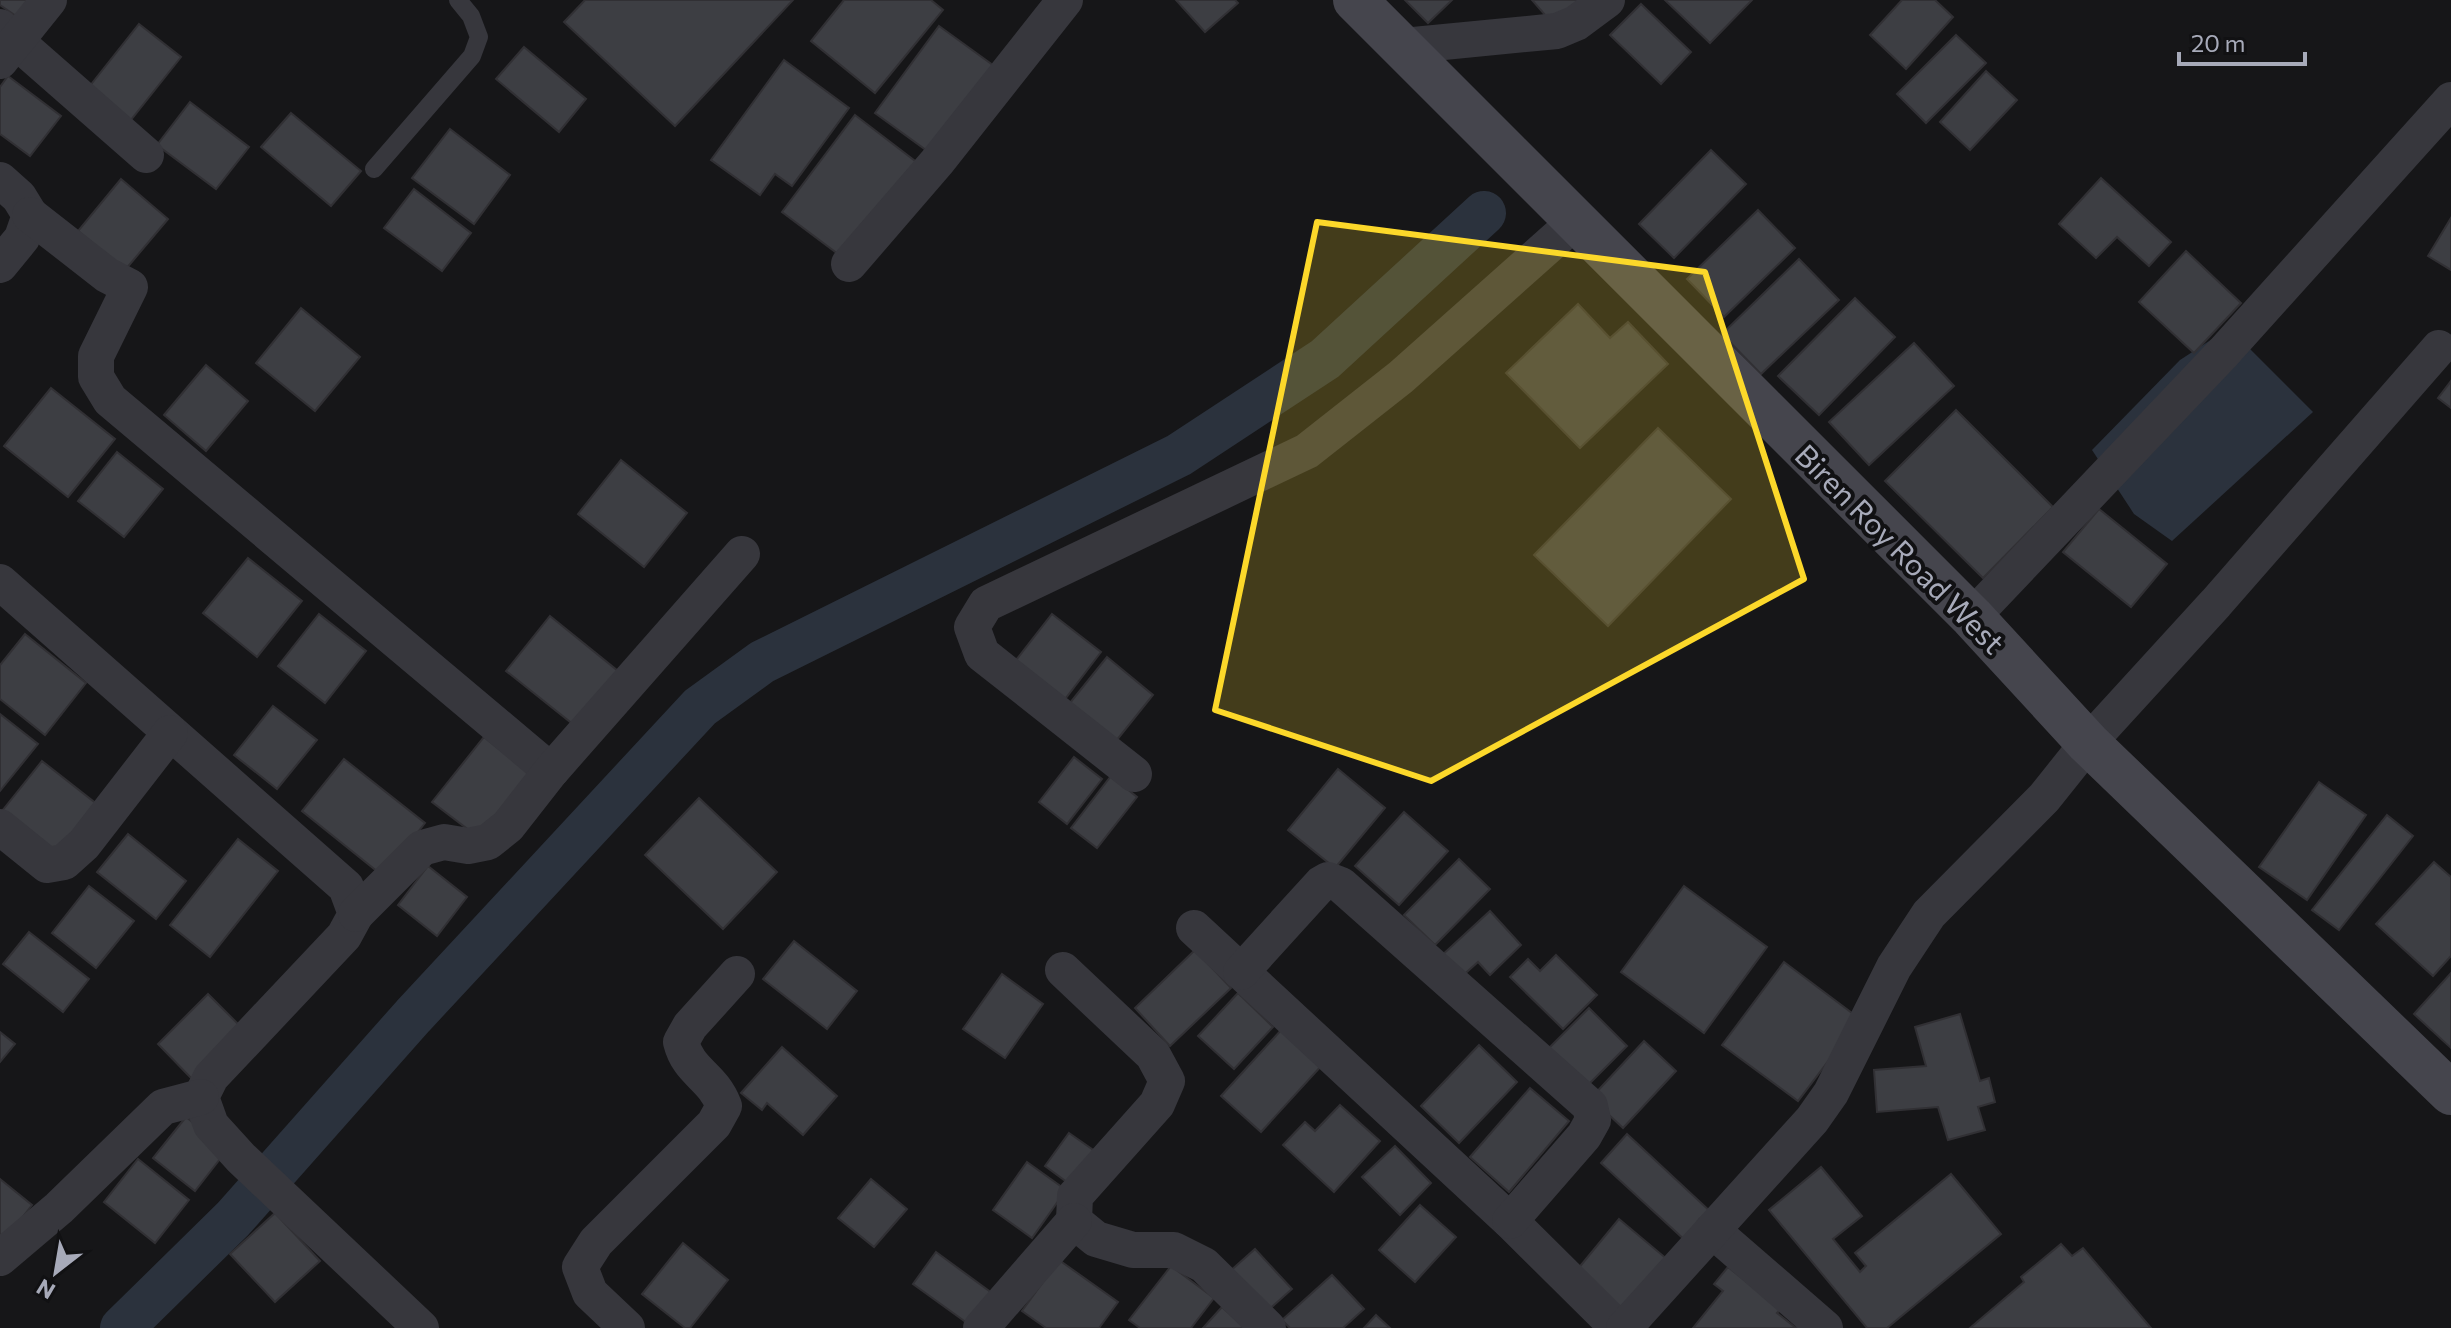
<svg xmlns="http://www.w3.org/2000/svg" width="2451" height="1328" viewBox="0 0 2451 1328" font-family="Commissioner,sans-serif">
  <rect width="100%" height="100%" fill="#161618"/>
  <!-- water -->
  <polygon fill="#2b323d" points="2229,328 2313,412 2172,541 2134,514 2092,450 2180,360"/>
  <g fill="none" stroke-linecap="round" stroke-linejoin="round">
    <!-- canal -->
    <polyline stroke="#2b323d" stroke-width="44" points="122,1328 233,1219 413,1016 700,707 762,662 1179,455 1325,359 1484,213"/>
  </g>
  <!-- building -->
  <g fill="#3d3e43" stroke="#313034" stroke-width="2">
    <polygon points="0,0 35,0 22,20 0,5"/>
    <polygon points="585,0 793,0 675,126 564,22"/>
    <polygon points="844,0 931,0 943,10 875,93 811,41"/>
    <polygon points="1176,0 1235,0 1238,3 1205,32"/>
    <polygon points="1405,0 1452,0 1428,23"/>
    <polygon points="1532,0 1579,0 1553,24"/>
    <polygon points="1665,0 1752,0 1710,43"/>
    <polygon points="1902,0 1935,0 1953,17 1906,69 1870,35"/>
    <polygon points="1641,4 1691,52 1661,84 1610,35"/>
    <polygon points="139,24 181,57 130,121 89,87"/>
    <polygon points="939,26 1001,71 937,158 875,113"/>
    <polygon points="1956,35 1986,63 1926,123 1897,94"/>
    <polygon points="524,47 586,99 559,132 496,79"/>
    <polygon points="784,60 849,108 792,186 775,174 760,195 711,160"/>
    <polygon points="1986,71 2017,100 1970,150 1940,122"/>
    <polygon points="8,76 61,116 30,156 0,134 0,87"/>
    <polygon points="190,102 249,147 216,189 157,145"/>
    <polygon points="291,113 361,171 331,206 261,147"/>
    <polygon points="855,115 919,164 846,260 782,212"/>
    <polygon points="450,129 510,175 474,224 412,178"/>
    <polygon points="1711,150 1746,184 1674,258 1639,224"/>
    <polygon points="2101,178 2171,242 2149,266 2117,237 2096,258 2059,224"/>
    <polygon points="121,179 168,219 125,270 78,231"/>
    <polygon points="414,189 471,233 442,271 384,228"/>
    <polygon points="1758,210 1795,248 1724,317 1687,279"/>
    <polygon points="2451,218 2451,270 2428,256"/>
    <polygon points="2186,251 2241,303 2194,353 2139,302"/>
    <polygon points="1799,259 1839,300 1761,374 1722,334"/>
    <polygon points="1855,298 1895,337 1819,415 1778,376"/>
    <polygon points="1578,304 1610,338 1628,322 1668,364 1580,448 1506,373"/>
    <polygon points="301,308 360,357 315,411 256,363"/>
    <polygon points="1914,343 1954,386 1869,465 1829,422"/>
    <polygon points="206,365 248,401 206,451 164,415"/>
    <polygon points="2451,381 2451,408 2438,398"/>
    <polygon points="51,388 115,439 68,497 4,446"/>
    <polygon points="1956,410 2053,507 1983,578 1885,481"/>
    <polygon points="1658,428 1731,499 1608,626 1534,555"/>
    <polygon points="117,452 163,489 124,537 78,501"/>
    <polygon points="621,460 687,513 644,567 578,514"/>
    <polygon points="2099,509 2167,564 2131,607 2063,552"/>
    <polygon points="248,558 302,601 257,657 203,613"/>
    <polygon points="319,614 366,651 325,703 278,666"/>
    <polygon points="1052,614 1101,652 1059,707 1009,669"/>
    <polygon points="550,616 618,671 574,725 506,671"/>
    <polygon points="25,634 86,683 45,735 0,699 0,665"/>
    <polygon points="1107,657 1153,695 1112,746 1065,709"/>
    <polygon points="273,706 317,740 277,789 234,755"/>
    <polygon points="0,714 38,744 0,791"/>
    <polygon points="484,737 533,776 482,840 432,802"/>
    <polygon points="1074,757 1102,779 1067,824 1039,802"/>
    <polygon points="344,759 425,823 383,876 302,811"/>
    <polygon points="42,761 98,805 58,855 2,811"/>
    <polygon points="1338,769 1385,808 1335,868 1288,830"/>
    <polygon points="1111,776 1137,797 1097,848 1071,828"/>
    <polygon points="2319,782 2366,815 2307,900 2259,867"/>
    <polygon points="699,798 777,872 723,929 645,855"/>
    <polygon points="1404,812 1448,851 1399,905 1355,866"/>
    <polygon points="2387,815 2413,836 2339,930 2312,910"/>
    <polygon points="128,834 186,881 156,919 97,872"/>
    <polygon points="238,839 278,871 210,957 170,925"/>
    <polygon points="1459,859 1490,889 1435,945 1404,915"/>
    <polygon points="2434,862 2451,877 2451,956 2433,976 2376,924"/>
    <polygon points="428,866 467,897 437,936 398,905"/>
    <polygon points="89,886 134,921 96,968 52,933"/>
    <polygon points="1684,886 1767,947 1704,1033 1621,972"/>
    <polygon points="1490,911 1521,945 1490,975 1478,962 1460,978 1440,957"/>
    <polygon points="29,932 89,979 63,1012 3,964"/>
    <polygon points="794,941 857,991 827,1029 763,979"/>
    <polygon points="1195,950 1231,988 1170,1046 1135,1008"/>
    <polygon points="1556,955 1597,995 1563,1029 1510,977 1528,959 1540,971"/>
    <polygon points="1784,962 1860,1019 1798,1101 1722,1045"/>
    <polygon points="2451,973 2451,1048 2414,1014"/>
    <polygon points="1002,974 1043,1004 1005,1058 963,1029"/>
    <polygon points="1238,993 1273,1027 1234,1069 1198,1036"/>
    <polygon points="208,994 245,1031 194,1081 158,1044"/>
    <polygon points="1589,1008 1627,1046 1584,1089 1546,1051"/>
    <polygon points="1960,1014 1980,1081 1989,1078 1995,1102 1978,1107 1985,1130 1948,1140 1938,1107 1877,1112 1874,1070 1926,1066 1915,1027"/>
    <polygon points="1283,1028 1323,1064 1261,1132 1221,1096"/>
    <polygon points="0,1032 15,1044 0,1062"/>
    <polygon points="1644,1041 1676,1071 1623,1128 1591,1098"/>
    <polygon points="1479,1045 1517,1082 1459,1143 1421,1106"/>
    <polygon points="782,1047 837,1096 803,1135 767,1103 762,1110 741,1093"/>
    <polygon points="1530,1088 1569,1121 1509,1192 1470,1157"/>
    <polygon points="1340,1105 1380,1141 1334,1192 1283,1145 1305,1122 1315,1131"/>
    <polygon points="186,1117 227,1150 195,1191 153,1158"/>
    <polygon points="1069,1133 1099,1154 1075,1188 1045,1166"/>
    <polygon points="1627,1134 1713,1214 1687,1242 1601,1163"/>
    <polygon points="1395,1146 1431,1183 1400,1215 1362,1177"/>
    <polygon points="138,1159 189,1200 155,1243 104,1202"/>
    <polygon points="1027,1162 1066,1190 1032,1238 993,1210"/>
    <polygon points="1821,1167 1862,1216 1833,1239 1860,1272 1866,1266 1855,1253 1951,1174 2001,1234 1887,1328 1867,1328 1769,1210"/>
    <polygon points="0,1179 32,1205 0,1246"/>
    <polygon points="871,1179 907,1209 874,1247 838,1218"/>
    <polygon points="1420,1205 1456,1237 1415,1282 1379,1250"/>
    <polygon points="275,1213 320,1261 275,1302 230,1254"/>
    <polygon points="1619,1219 1668,1260 1625,1311 1577,1270"/>
    <polygon points="683,1243 728,1280 690,1328 685,1328 642,1294"/>
    <polygon points="2061,1244 2072,1256 2083,1248 2151,1328 1970,1328 2024,1282 2021,1277"/>
    <polygon points="1255,1249 1292,1289 1265,1313 1228,1273"/>
    <polygon points="936,1252 996,1296 974,1328 913,1284"/>
    <polygon points="1059,1260 1118,1302 1099,1328 1046,1328 1022,1311"/>
    <polygon points="1171,1266 1214,1298 1191,1328 1140,1328 1129,1320"/>
    <polygon points="1728,1267 1781,1309 1777,1313 1796,1328 1799,1323 1805,1328 1693,1328 1723,1291 1714,1284"/>
    <polygon points="1332,1275 1364,1309 1343,1328 1290,1328 1282,1320"/>
    <polygon points="1222,1307 1245,1328 1203,1328"/>
    <polygon points="1376,1315 1390,1328 1364,1328"/>
  </g>
  <g fill="none" stroke-linecap="round" stroke-linejoin="round">
    <!-- service -->
    <polyline stroke="#37373d" stroke-width="18" points="374,169 472,56 479,37 471,16 458,0"/>
    <!-- minor -->
    <g stroke="#37373d" stroke-width="36">
      <polyline points="0,27 146,155"/>
      <polyline points="1403,46 1557,31 1576,23 1607,0"/>
      <polyline points="0,61 49,0"/>
      <polyline points="0,180 19,197 30,215 22,238 0,265"/>
      <polyline points="30,215 107,275 130,287 96,356 96,377 110,400 551,771"/>
      <polyline points="849,264 937,162 1065,0"/>
      <polyline points="0,582 346,887 356,914 344,936 211,1077 201,1097 211,1125 241,1158 421,1328"/>
      <polyline points="1972,617 2224,352 2451,100"/>
      <polyline points="1134,774 982,654 972,627 986,604 1307,451 1401,377 1575,222"/>
      <polyline points="0,827 47,865 64,862 84,844 170,733"/>
      <polyline points="356,914 422,848 444,842 468,846 488,842 508,826 551,771 742,554"/>
      <polyline points="1194,928 1510,1221 1618,1328"/>
      <polyline points="1063,970 1153,1055 1167,1081 1157,1104 1075,1196 1074,1221 1096,1239 1133,1250 1174,1250 1204,1265 1268,1328"/>
      <polyline points="1241,972 1321,884 1328,880 1341,885 1590,1106 1593,1120 1584,1136 1510,1221"/>
      <polyline points="1712,1230 1825,1328"/>
      <polyline points="0,1258 59,1208 163,1107 201,1097"/>
      <path d="M627,1328L590,1293L580,1267L596,1242L714,1124L724,1106C712,1075 689,1073 681,1042L690,1026L737,974"/>
      <polyline points="981,1328 1074,1221"/>
      <polyline points="1624,1328 1812,1120 1831,1093 1894,967 1929,914 2044,798 2088,743 2216,603 2439,348"/>
    </g>
    <!-- secondary -->
    <polyline stroke="#45454d" stroke-width="44" points="1355,0 1972,617 2088,743 2451,1093"/>
  </g>
  <!-- marked area -->
  <path fill="#fcd82a" fill-opacity="0.2" stroke="#fcd82a" stroke-width="6" stroke-linejoin="round" d="M1317,222L1705,272L1804,579L1431,781L1215,710Z"/>
  <g text-anchor="middle" dominant-baseline="central" stroke-width="8" stroke-linejoin="round" paint-order="stroke">
    <!-- street labels -->
    <g font-size="30" fill="#a7aab9" stroke="#111113">
      <text transform="translate(1901 548) rotate(45)">Biren Roy Road West</text>
    </g>
  </g>
  <!-- north arrow -->
  <g transform="translate(56 1272) rotate(211)" stroke="#111113" stroke-width="6" paint-order="stroke">
  <path d="M0-6L14 30L0 20L-14 30Z" fill="#a7aab9"/>
  <text y="-12" font-size="22" font-weight="bold" text-anchor="middle" fill="#a7aab9">N</text>
  </g>
  <!-- scale -->
  <path d="M2179 52v12h126v-12" fill="none" stroke="#a7aab9" stroke-width="4"/>
  <text x="2191" y="52" font-size="24" fill="#a7aab9" stroke="#111113" stroke-width="6" paint-order="stroke">20 m</text>
</svg>
